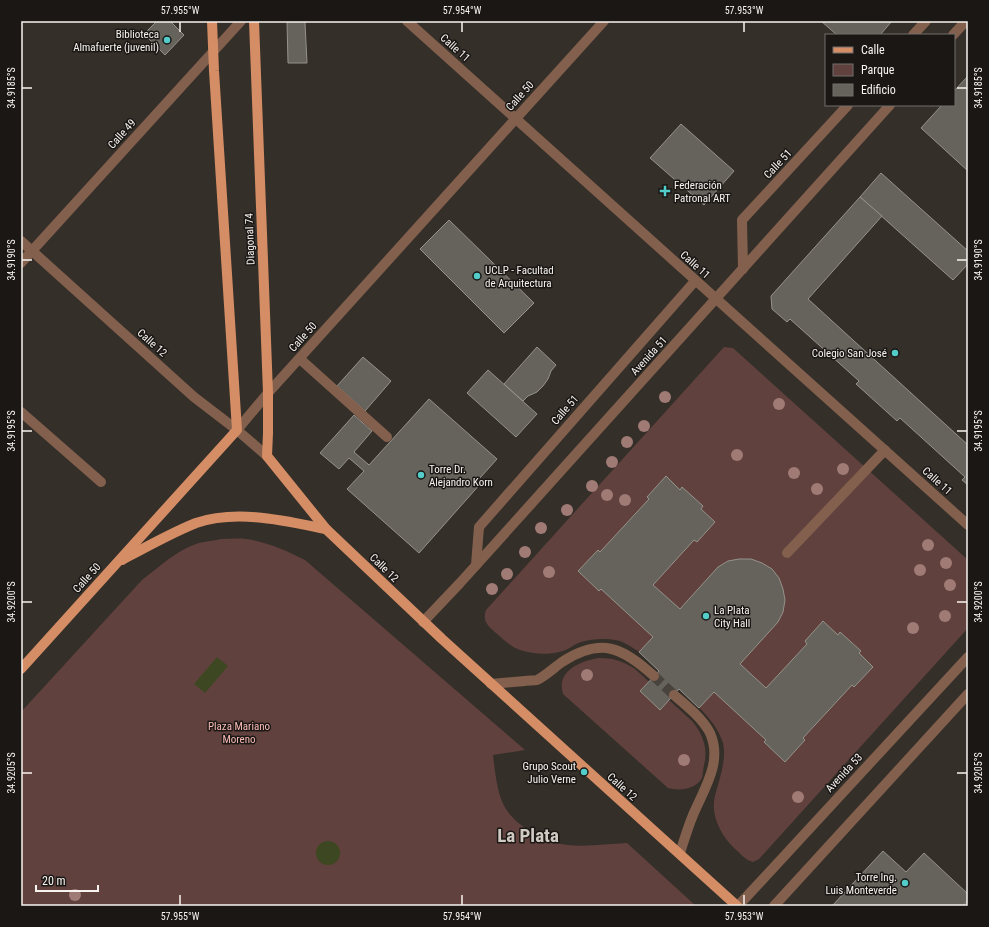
<svg xmlns="http://www.w3.org/2000/svg" width="989" height="927" viewBox="0 0 989 927" font-family="'Roboto Condensed',sans-serif">
  <rect width="100%" height="100%" fill="#342f29"/>
  <!-- green -->
  <g fill="#61413e">
    <path d="M724,347L733,348L968,560V628L759,859L753,862C745,860 740,853 734,848C721,835 710,815 715,796C719,779 727,761 723,743C716,718 686,696 668,679C658,670 649,660 639,652C632,647 623,641 615,640C605,638 591,639 581,642C574,644 567,651 559,652C548,655 532,654 520,650C511,647 503,639 496,633C488,626 482,621 486,610Z"/>
    <path d="M221,539C229,539 238,538 246,539C267,542 286,550 305,560L525,750L493,755C495,771 497,795 506,809C518,828 547,843 568,845C587,847 608,844 627,843L696,906H21V712L142,580C159,567 176,551 196,544C204,541 213,541 221,539Z"/>
    <path d="M599,658C613,658 623,661 635,669L692,721C698,728 702,735 704,743C706,750 706,758 704,765C703,769 703,774 702,778C695,790 679,791 668,788L563,694C556,671 580,661 599,658Z"/>
  </g>
  <!-- water -->
  <g fill="#3d4721">
    <polygon points="217,657 228,666 205,693 194,684"/>
    <circle cx="328" cy="853" r="12"/>
  </g>
  <!-- building -->
  <g fill="#65635c" stroke="#95938b">
    <polygon points="157,21 170,21 184,35 165,55 144,34"/>
    <polygon points="287,21 307,21 305,23 307,63 288,63"/>
    <polygon points="821,21 892,21 880,35 837,35"/>
    <polygon points="968,76 968,171 921,128 942,105 954,105 954,91"/>
    <polygon points="681,124 734,171 704,205 650,158"/>
    <polygon points="881,173 968,251 968,264 953,280 860,197"/>
    <polygon points="860,197 882,216 808,299 968,445 968,485 962,480 965,477 900,418 897,421 856,384 859,381 790,319 787,322 772,309 771,296"/>
    <polygon points="449,220 534,303 504,333 420,249"/>
    <polygon points="537,347 556,365 551,371 548,379 543,386 537,392 528,396 523,401 504,384"/>
    <polygon points="363,357 391,381 365,411 337,386"/>
    <polygon points="488,370 537,414 516,437 467,393"/>
    <polygon points="429,399 497,459 479,479 482,482 419,553 347,489 364,471 349,458 339,469 320,453 354,415 372,431 354,452 369,465"/>
    <polygon points="666,476 680,490 682,487 703,506 701,509 715,522 697,542 694,540 653,585 680,609 718,567 728,561 739,559 751,559 762,563 772,569 779,578 783,589 785,600 783,612 778,622 740,664 766,688 807,644 805,641 823,621 838,635 840,632 861,651 859,653 873,667 854,687 852,685 803,738 805,740 785,762 764,742 766,740 714,692 699,708 679,689 660,710 640,691 659,671 639,652 653,637 601,589 599,591 578,571 598,550 600,552 649,499 647,497"/>
    <polygon points="883,851 906,872 924,853 968,894 968,900 963,906 832,906"/>
  </g>
  <g fill="none" stroke-linecap="round" stroke-linejoin="round">
    <!-- minor-tunnel -->
    <polyline stroke="#48433d" stroke-width="10" stroke-dasharray="10 5" stroke-linecap="butt" points="654,676 674,695"/>
    <!-- minor -->
    <g stroke="#83604d" stroke-width="10">
      <polyline points="407,21 968,525"/>
      <polyline points="913,35 926,21"/>
      <polyline points="953,35 966,21"/>
      <polyline points="21,241 194,397 237,430 267,456"/>
      <polyline points="21,263 241,21"/>
      <polyline points="743,269 742,220 848,105"/>
      <polyline points="300,359 387,437"/>
      <polyline points="21,412 101,482"/>
      <polyline points="237,430 268,393 604,21"/>
      <polyline points="787,553 885,450"/>
      <polyline points="476,565 479,527 695,281"/>
      <polyline points="423,622 460,583 890,105"/>
      <path d="M491,684C503,683 514,682 525,681C529,680 533,681 537,680C544,677 555,667 562,662C601,637 622,647 654,676"/>
      <path d="M674,695C687,706 702,718 710,733C723,762 704,789 693,815C688,827 684,840 680,853"/>
      <polyline points="738,906 968,657"/>
      <polyline points="774,906 968,694"/>
    </g>
    <!-- major -->
    <g stroke="#d48d65" stroke-width="10">
      <polyline points="254,21 268,393 268,433 267,456 326,529 442,639 737,906"/>
      <path d="M122,560C146,547 171,533 196,523C237,509 286,521 326,529"/>
      <polyline points="21,669 237,430 214,71 212,21"/>
    </g>
  </g>
  <!-- trees -->
  <g fill="#a07b75">
    <circle cx="665" cy="397" r="6"/>
    <circle cx="779" cy="404" r="6"/>
    <circle cx="644" cy="426" r="6"/>
    <circle cx="627" cy="442" r="6"/>
    <circle cx="737" cy="455" r="6"/>
    <circle cx="612" cy="462" r="6"/>
    <circle cx="843" cy="469" r="6"/>
    <circle cx="794" cy="473" r="6"/>
    <circle cx="592" cy="486" r="6"/>
    <circle cx="817" cy="489" r="6"/>
    <circle cx="607" cy="495" r="6"/>
    <circle cx="625" cy="500" r="6"/>
    <circle cx="567" cy="510" r="6"/>
    <circle cx="541" cy="528" r="6"/>
    <circle cx="928" cy="545" r="6"/>
    <circle cx="525" cy="552" r="6"/>
    <circle cx="946" cy="563" r="6"/>
    <circle cx="920" cy="570" r="6"/>
    <circle cx="549" cy="572" r="6"/>
    <circle cx="507" cy="574" r="6"/>
    <circle cx="950" cy="585" r="6"/>
    <circle cx="492" cy="589" r="6"/>
    <circle cx="945" cy="616" r="6"/>
    <circle cx="913" cy="628" r="6"/>
    <circle cx="587" cy="675" r="6"/>
    <circle cx="684" cy="760" r="6"/>
    <circle cx="798" cy="797" r="6"/>
    <circle cx="75" cy="895" r="6"/>
  </g>
  <!-- ticks -->
  <path fill="none" stroke="#f7f4f0" stroke-width="1.5" d="M180,22V32M462,22V32M744,22V32M22,88H32M957,88H967M22,260H32M957,260H967M22,431H32M957,431H967M22,602H32M957,602H967M22,773H32M957,773H967M180,895V905M462,895V905M744,895V905"/>
  <!-- markers -->
  <g fill="#53cdca" stroke="#1a1715" stroke-width="1.5">
    <circle cx="167" cy="40" r="4"/>
    <path d="M663 185h4v4h4v4h-4v4h-4v-4h-4v-4h4z"/>
    <circle cx="477" cy="276" r="4"/>
    <circle cx="895" cy="353" r="4"/>
    <circle cx="421" cy="475" r="4"/>
    <circle cx="706" cy="616" r="4"/>
    <circle cx="584" cy="772" r="4"/>
    <circle cx="905" cy="883" r="4"/>
  </g>
  <g text-anchor="middle" dominant-baseline="central" stroke-width="3" stroke-linejoin="round" paint-order="stroke">
    <!-- poi labels -->
    <g font-size="11" fill="#f7f4f0" stroke="#1a1715" text-anchor="end">
      <text x="159" y="34">Biblioteca<tspan x="159" dy="13">Almafuerte (juvenil)</tspan></text>
      <text x="674" y="185" text-anchor="start">Federación<tspan x="674" dy="13">Patronal ART</tspan></text>
      <text x="485" y="270" text-anchor="start">UCLP - Facultad<tspan x="485" dy="13">de Arquitectura</tspan></text>
      <text x="887" y="353">Colegio San José</text>
      <text x="429" y="469" text-anchor="start">Torre Dr.<tspan x="429" dy="13">Alejandro Korn</tspan></text>
      <text x="714" y="610" text-anchor="start">La Plata<tspan x="714" dy="13">City Hall</tspan></text>
      <text x="576" y="766">Grupo Scout<tspan x="576" dy="13">Julio Verne</tspan></text>
      <text x="897" y="877">Torre Ing.<tspan x="897" dy="13">Luis Monteverde</tspan></text>
    </g>
    <!-- street labels -->
    <g font-size="11" fill="#f7f4f0" stroke="#1a1715">
      <text transform="translate(455 48) rotate(42)">Calle 11</text>
      <text transform="translate(520 96) rotate(-48)">Calle 50</text>
      <text transform="translate(122 134) rotate(-48)">Calle 49</text>
      <text transform="translate(778 164) rotate(-47)">Calle 51</text>
      <text transform="translate(250 239) rotate(-92)">Diagonal 74</text>
      <text transform="translate(695 265) rotate(42)">Calle 11</text>
      <text transform="translate(303 337) rotate(-48)">Calle 50</text>
      <text transform="translate(152 343) rotate(42)">Calle 12</text>
      <text transform="translate(649 356) rotate(-48)">Avenida 51</text>
      <text transform="translate(565 410) rotate(-49)">Calle 51</text>
      <text transform="translate(937 481) rotate(42)">Calle 11</text>
      <text transform="translate(384 568) rotate(44)">Calle 12</text>
      <text transform="translate(87 578) rotate(-48)">Calle 50</text>
      <text transform="translate(844 773) rotate(-47)">Avenida 53</text>
      <text transform="translate(622 787) rotate(42)">Calle 12</text>
    </g>
    <!-- park labels -->
    <g font-size="11" fill="#f8bab4" stroke="#1a1715">
      <text x="239" y="726">Plaza Mariano<tspan x="239" dy="13">Moreno</tspan></text>
    </g>
    <!-- town labels -->
    <g font-size="19" font-weight="bold" fill="#d0cac3" stroke="#1a1715">
      <text x="528" y="835">La Plata</text>
    </g>
  </g>
  <!-- border -->
  <rect width="989" height="927" fill="none" stroke="#1a1715" stroke-width="44"/>
  <!-- legend -->
  <rect x="825" y="34" width="130" height="72" fill="#1a1715" stroke="#726f6d"/>
  <rect x="833" y="47" width="20" height="6" fill="#d48d65" stroke="#726f6d"/>
  <text x="861" y="54" font-size="12" fill="#f7f4f0">Calle</text>
  <rect x="833" y="64" width="20" height="12" fill="#61413e" stroke="#726f6d"/>
  <text x="861" y="74" font-size="12" fill="#f7f4f0">Parque</text>
  <rect x="833" y="84" width="20" height="12" fill="#65635c" stroke="#726f6d"/>
  <text x="861" y="94" font-size="12" fill="#f7f4f0">Edificio</text>
  <!-- scale -->
  <path d="M36 885v6h62v-6" fill="none" stroke="#f7f4f0" stroke-width="2"/>
  <text x="42" y="885" font-size="12" fill="#f7f4f0" stroke="#1a1715" stroke-width="3" paint-order="stroke">20 m</text>
  <rect x="22" y="22" width="945" height="883" fill="none" stroke="#f7f4f0" stroke-width="1.5"/>
  <g font-size="10" text-anchor="middle" fill="#f7f4f0">
    <text x="180" y="14">57.955°W</text>
    <text x="462" y="14">57.954°W</text>
    <text x="744" y="14">57.953°W</text>
    <text transform="translate(11 88) rotate(-90)" y="4">34.9185°S</text>
    <text transform="translate(978 88) rotate(-90)" y="4">34.9185°S</text>
    <text transform="translate(11 260) rotate(-90)" y="4">34.9190°S</text>
    <text transform="translate(978 260) rotate(-90)" y="4">34.9190°S</text>
    <text transform="translate(11 431) rotate(-90)" y="4">34.9195°S</text>
    <text transform="translate(978 431) rotate(-90)" y="4">34.9195°S</text>
    <text transform="translate(11 602) rotate(-90)" y="4">34.9200°S</text>
    <text transform="translate(978 602) rotate(-90)" y="4">34.9200°S</text>
    <text transform="translate(11 773) rotate(-90)" y="4">34.9205°S</text>
    <text transform="translate(978 773) rotate(-90)" y="4">34.9205°S</text>
    <text x="180" y="920">57.955°W</text>
    <text x="462" y="920">57.954°W</text>
    <text x="744" y="920">57.953°W</text>
  </g>
</svg>
